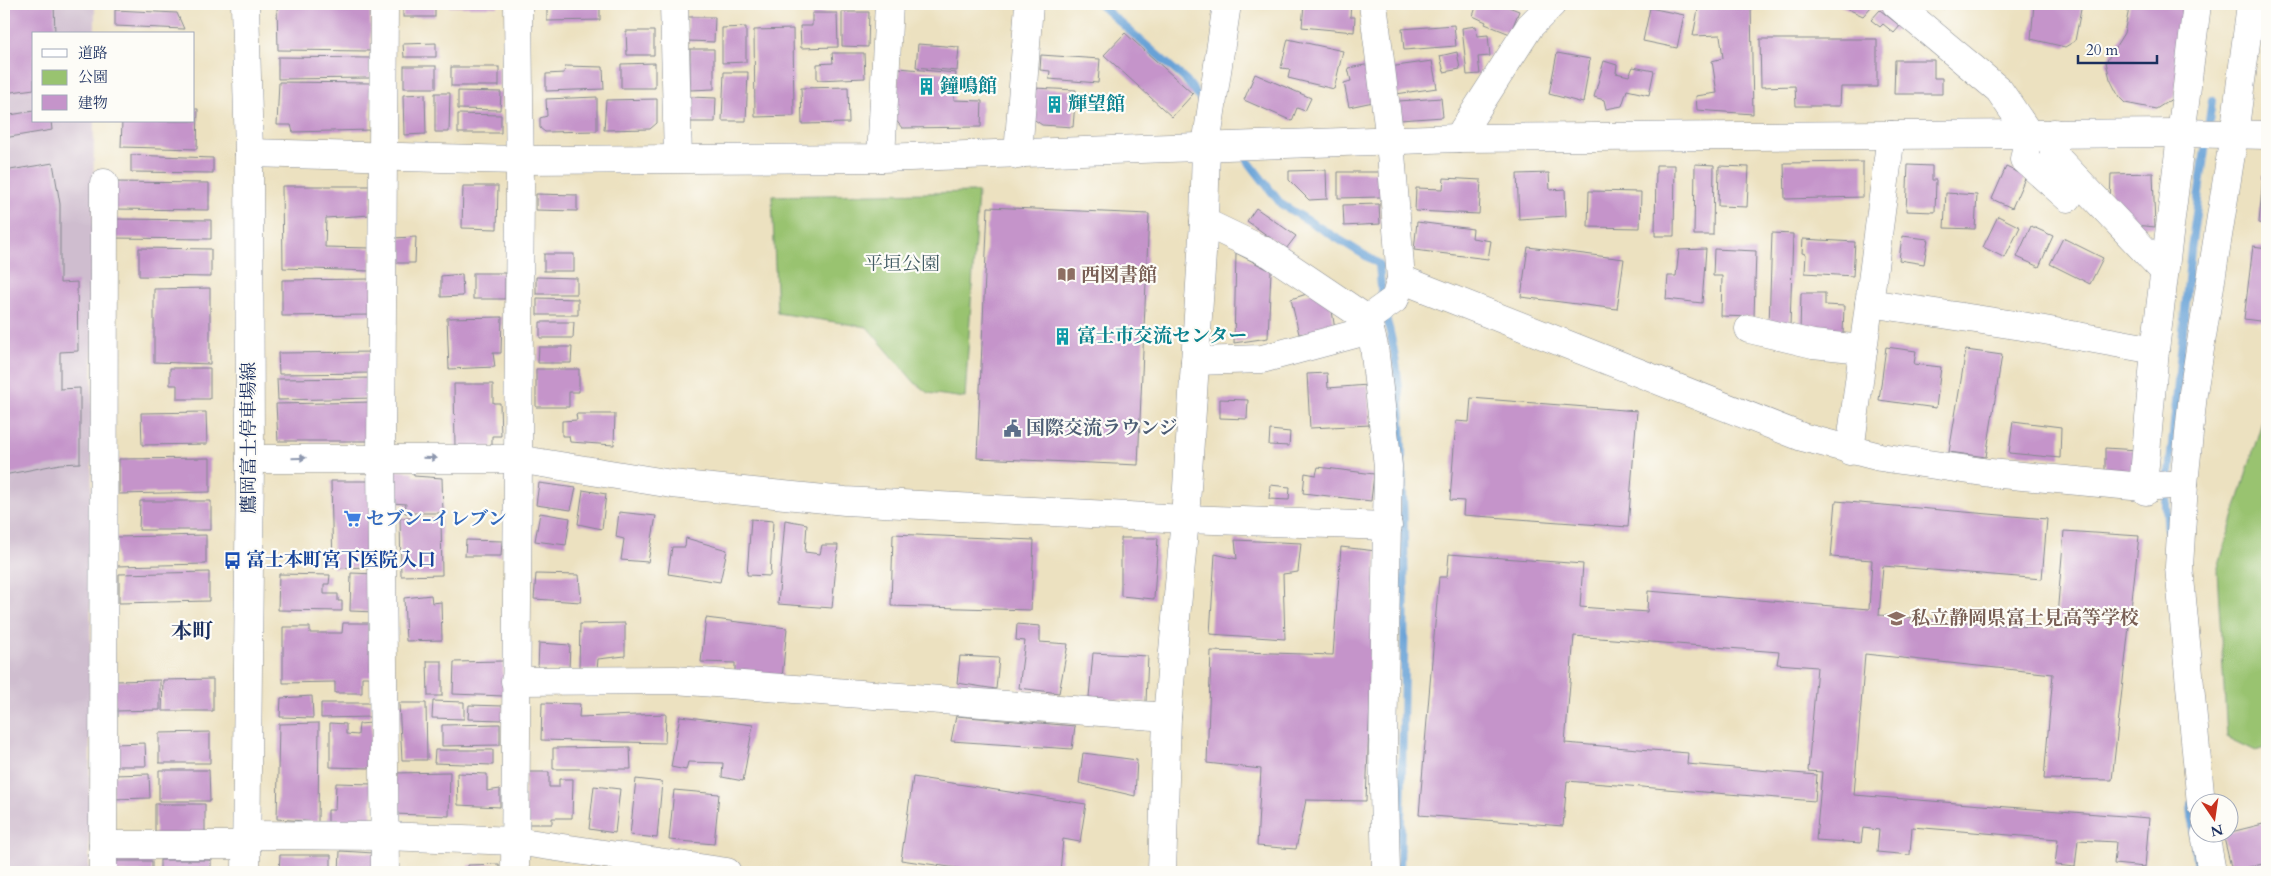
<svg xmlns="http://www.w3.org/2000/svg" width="2271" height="876" viewBox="0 0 2271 876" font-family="Cardo,'Noto Serif JP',serif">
  <rect width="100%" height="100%" fill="#fdfcf7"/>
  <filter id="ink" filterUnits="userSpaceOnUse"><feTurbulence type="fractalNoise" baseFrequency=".02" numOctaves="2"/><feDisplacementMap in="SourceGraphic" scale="10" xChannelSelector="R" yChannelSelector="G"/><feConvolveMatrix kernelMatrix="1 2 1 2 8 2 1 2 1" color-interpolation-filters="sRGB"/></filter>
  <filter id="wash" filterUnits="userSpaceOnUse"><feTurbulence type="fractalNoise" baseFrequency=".0096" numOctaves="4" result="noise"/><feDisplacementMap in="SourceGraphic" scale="20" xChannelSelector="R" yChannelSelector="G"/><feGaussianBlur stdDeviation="1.12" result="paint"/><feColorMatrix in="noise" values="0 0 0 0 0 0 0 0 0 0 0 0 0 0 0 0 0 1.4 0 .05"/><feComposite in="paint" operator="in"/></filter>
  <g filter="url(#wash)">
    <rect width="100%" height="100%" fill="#ece1c0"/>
    <!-- industrial -->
    <polygon fill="#cfbdcf" points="4,4 95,4 95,34 34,34 34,121 94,121 89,872 4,872"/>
    <!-- green -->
    <g fill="#99c370" stroke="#5a7967">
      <polygon points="978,192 965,398 928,393 915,383 867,327 777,313 772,196"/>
      <polygon points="2267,405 2267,747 2256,751 2227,737 2217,571"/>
    </g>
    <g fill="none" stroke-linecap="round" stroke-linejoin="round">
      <!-- stream -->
      <g stroke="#67a2d7" stroke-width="8">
        <polyline points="1099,4 1186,80 1205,105"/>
        <polyline points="1241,152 1281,204 1379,264 1382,300"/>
        <path d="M1385,314C1403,371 1401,433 1403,494C1407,620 1402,746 1400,872"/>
        <polyline points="2168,534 2166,505 2191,249 2212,100"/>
        <polyline points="2191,805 2197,872"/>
      </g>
    </g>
    <g id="blocks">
      <!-- building -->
      <g fill="#c594ca">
        <polygon points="4,4 54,4 55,34 34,34 34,89 4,93"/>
        <polygon points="277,4 370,4 371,51 278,50"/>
        <rect x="403" y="4" width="32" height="13"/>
        <rect x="449" y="4" width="49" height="3"/>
        <polygon points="547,4 600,4 600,20 547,21"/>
        <polygon points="1304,4 1351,4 1350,17 1355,17 1354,32 1302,27"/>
        <polygon points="1477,4 1501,4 1519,11 1510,34 1485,24 1486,22 1473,16"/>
        <polygon points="1699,4 1751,4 1753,114 1697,110 1696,96 1717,93 1712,61 1723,58 1720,35 1693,36"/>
        <polygon points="1837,4 1867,4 1871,7 1863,16"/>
        <polygon points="1933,4 1947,4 1944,9"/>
        <polygon points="2034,4 2082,4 2075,41 2065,47 2031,39"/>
        <polygon points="2130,4 2187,4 2175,97 2156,109 2125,103 2119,97 2110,79 2106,62 2124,33"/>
        <polygon points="1650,8 1684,15 1677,48 1643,41"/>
        <polygon points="115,10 177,13 184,29 115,26"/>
        <polygon points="1880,10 1900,26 1894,33 1883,24 1880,27 1871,20"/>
        <polygon points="842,12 869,12 868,47 842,46"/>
        <polygon points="812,13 837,13 838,47 801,48 800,26 812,26"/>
        <polygon points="688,17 715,17 714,42 688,41"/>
        <polygon points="1454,25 1456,46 1404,50 1402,29"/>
        <polygon points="1476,26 1477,36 1488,35 1490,56 1478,57 1480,74 1467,75 1462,28"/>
        <polygon points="746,27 746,62 722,63 722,28"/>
        <polygon points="793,29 794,116 755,117 754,30"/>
        <polygon points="626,31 654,31 654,55 627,55"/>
        <polygon points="1125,33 1193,94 1172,117 1104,55"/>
        <polygon points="1288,39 1343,51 1334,89 1288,78 1290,69 1281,68"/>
        <polygon points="1760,39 1877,39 1877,87 1841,87 1840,106 1796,106 1795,86 1761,87"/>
        <polygon points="436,43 436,57 404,57 403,44"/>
        <polygon points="918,44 959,47 957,71 916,67"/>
        <polygon points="690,49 714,49 714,89 690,90"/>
        <polygon points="1457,52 1460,69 1444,72 1440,56"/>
        <polygon points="832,53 864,53 865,78 817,80 817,64 833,63"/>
        <polygon points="1557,53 1590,59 1583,103 1549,94"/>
        <polygon points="1041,55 1100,59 1098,83 1049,79 1050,71 1040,70"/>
        <polygon points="278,57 371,58 370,78 278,79"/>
        <polygon points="1895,60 1934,60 1934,78 1942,78 1942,94 1894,94"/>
        <polygon points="1432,61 1437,88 1396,94 1389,67"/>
        <polygon points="1604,61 1617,65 1616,73 1629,76 1633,67 1654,71 1649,95 1627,90 1622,106 1606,109 1604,100 1594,97"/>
        <polygon points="655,63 655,88 621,88 621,64"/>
        <polygon points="1371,64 1378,101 1349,107 1344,83 1351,81 1348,68"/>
        <rect x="404" y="66" width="32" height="22"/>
        <polygon points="565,66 603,67 604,89 546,91 546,74 564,73"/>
        <rect x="451" y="67" width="48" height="19"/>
        <polygon points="899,68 956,73 954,100 982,101 981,127 902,128 895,119"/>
        <polygon points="724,72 748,72 746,121 722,121"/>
        <polygon points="1255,74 1311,98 1305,111 1297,108 1292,121 1244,100"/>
        <polygon points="279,82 371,83 370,130 293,132 291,125 277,125"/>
        <polygon points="848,87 849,123 802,124 801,88"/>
        <polygon points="1034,88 1076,90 1073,127 1042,125 1032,118"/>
        <polygon points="458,91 501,92 500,110 458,109"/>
        <polygon points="435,93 450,93 449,132 435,132"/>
        <polygon points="425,94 426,134 404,135 403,95"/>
        <polygon points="597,97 597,131 545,132 540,128 540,118 547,116 546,99"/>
        <polygon points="690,97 716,98 715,122 689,122"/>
        <polygon points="1441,98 1443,117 1400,120 1399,101"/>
        <polygon points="657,99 657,123 650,129 604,130 606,100"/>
        <polygon points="194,109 198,109 197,149 121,147 122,121 194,121"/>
        <polygon points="34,111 34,121 51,121 52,130 4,138 4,116"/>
        <polygon points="458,114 501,115 501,133 458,133"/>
        <polygon points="131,155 213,158 213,173 131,172"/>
        <polygon points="1863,162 1863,197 1785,199 1784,163"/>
        <polygon points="53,163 60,204 60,283 77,282 78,351 60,352 60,389 80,388 80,463 60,464 4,475 4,171"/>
        <polygon points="1695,164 1714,165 1713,235 1694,235"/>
        <polygon points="1656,165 1675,165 1674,236 1655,236"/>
        <polygon points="1908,165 1932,166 1932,180 1936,180 1935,212 1906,211"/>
        <polygon points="1719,166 1749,167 1747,207 1718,206"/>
        <polygon points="2006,167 2026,176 2012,208 1992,199"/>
        <polygon points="1326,170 1327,199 1309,200 1289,180 1289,171"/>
        <polygon points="1338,172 1380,172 1381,197 1338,198"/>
        <polygon points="1549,173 1550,190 1565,189 1566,216 1519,219 1517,174"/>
        <polygon points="2153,173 2155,227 2134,225 2110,204 2111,174"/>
        <polygon points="2263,175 2267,175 2267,224 2259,223"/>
        <polygon points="1444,178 1481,180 1479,214 1415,211 1416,188 1443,189"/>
        <polygon points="115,182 209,183 209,210 114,209"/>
        <polygon points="282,186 372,186 370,215 326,218 325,247 371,248 370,271 283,268"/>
        <polygon points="463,186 498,186 497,229 462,228"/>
        <polygon points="1589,191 1641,192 1640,228 1588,227"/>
        <polygon points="1946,193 1977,195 1975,229 1944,228"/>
        <polygon points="536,194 577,195 577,211 536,210"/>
        <polygon points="1379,204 1380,224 1344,226 1343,205"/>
        <polygon points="988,207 1149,214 1138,465 977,458"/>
        <polygon points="1256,208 1296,236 1286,249 1247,221"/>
        <polygon points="1998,216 2020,227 2005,258 1983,247"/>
        <polygon points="114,219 211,220 211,239 113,238"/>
        <polygon points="1417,222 1473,229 1472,238 1491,241 1488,259 1414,250"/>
        <polygon points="2031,226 2053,236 2039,267 2017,257"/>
        <polygon points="1772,233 1793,234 1790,326 1769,326"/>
        <polygon points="1902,236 1928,239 1924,264 1899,260"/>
        <polygon points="416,237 415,263 392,263 392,238"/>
        <polygon points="2063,238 2103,258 2090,284 2050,264"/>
        <polygon points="1803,239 1855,242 1853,276 1805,273 1806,254 1802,253"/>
        <polygon points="2253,246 2267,248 2267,322 2244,319"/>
        <polygon points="1528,247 1624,259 1617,309 1521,297"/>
        <polygon points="139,248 211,249 211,277 139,276"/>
        <polygon points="1706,249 1702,303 1666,299 1668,276 1676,276 1679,250"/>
        <polygon points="1714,249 1756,251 1754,317 1721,316 1722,276 1713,276"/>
        <polygon points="1236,253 1271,271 1268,338 1234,343"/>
        <rect x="544" y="254" width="30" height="17"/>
        <rect x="473" y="273" width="32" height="26"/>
        <polygon points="462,274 463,296 441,297 441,276"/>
        <polygon points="536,277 577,278 577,294 536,294"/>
        <polygon points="373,279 373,315 282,316 282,280"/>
        <polygon points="210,288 210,364 154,362 154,289"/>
        <polygon points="1313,292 1331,304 1335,330 1299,334 1291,299"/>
        <polygon points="1801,293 1825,293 1825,305 1844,306 1843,334 1800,333"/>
        <polygon points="537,298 578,299 578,315 537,315"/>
        <polygon points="502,317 501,353 493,353 495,367 449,369 447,318"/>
        <polygon points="540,322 574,322 573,338 540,338"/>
        <polygon points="539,347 572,347 571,363 538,363"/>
        <polygon points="1886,347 1916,351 1914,364 1941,367 1936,408 1879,400"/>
        <polygon points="1966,350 2002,355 1986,457 1949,452"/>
        <polygon points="376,352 376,373 279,374 278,353"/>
        <polygon points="170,368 210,368 210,399 177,399 177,385 170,385"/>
        <polygon points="536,369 579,369 579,392 569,392 569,407 536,407"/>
        <polygon points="1327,373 1328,388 1368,385 1370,425 1310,428 1307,374"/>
        <polygon points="375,378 376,398 278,400 277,379"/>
        <polygon points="454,384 493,384 493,403 500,403 501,436 492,436 492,447 455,447"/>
        <polygon points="1471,398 1637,411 1628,527 1463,515 1464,501 1450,500 1456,421 1469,422"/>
        <polygon points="1220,399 1248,400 1247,419 1220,418"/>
        <polygon points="374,402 373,441 278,441 276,404"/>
        <polygon points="206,412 207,444 142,445 141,413"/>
        <polygon points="576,414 615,414 614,445 570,442 569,436 562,436 562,421 577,420"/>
        <polygon points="2013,421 2061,427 2060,458 2009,453"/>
        <polygon points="1270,430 1290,432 1289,446 1269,445"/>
        <polygon points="2105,448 2138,450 2137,476 2105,473"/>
        <polygon points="210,458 210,492 119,494 119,459"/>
        <polygon points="1318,467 1374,474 1371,501 1303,493 1305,473 1316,475"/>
        <polygon points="391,470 413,472 414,476 442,478 443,513 405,513 406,504 392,503"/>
        <polygon points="331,481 372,481 373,567 333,568"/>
        <polygon points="539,483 576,488 571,510 536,505"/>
        <polygon points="1270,485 1290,487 1289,500 1269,499"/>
        <polygon points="583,490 606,494 602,529 578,524"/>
        <polygon points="140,501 211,501 211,530 139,530"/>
        <polygon points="1836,501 2047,519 2042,579 1883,566 1879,615 2056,629 2064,531 2139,536 2112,780 2044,779 2053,674 1865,654 1854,795 2149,818 2145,867 2114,864 2116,842 2078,840 2075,867 2055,865 2058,839 1912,827 1910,855 1877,852 1879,830 1863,828 1861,843 1816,840 1822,772 1808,771 1817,667 1777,664 1779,652 1574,636 1565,743 1688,753 1687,764 1817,775 1815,801 1567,781 1563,826 1419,815 1439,577 1447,577 1449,554 1583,564 1580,607 1647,612 1648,591 1869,609 1872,560 1831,557"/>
        <polygon points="619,512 656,516 648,562 621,560 624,539 616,537"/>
        <polygon points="540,513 570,518 566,545 535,541"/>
        <polygon points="400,518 441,518 442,575 401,576"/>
        <polygon points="751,519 773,521 770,576 747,575"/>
        <polygon points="785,520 807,524 805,552 820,554 822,545 838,545 832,608 778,604"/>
        <polygon points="893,534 1034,540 1031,610 891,606"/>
        <polygon points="206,535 206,564 116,566 116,537"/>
        <polygon points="686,538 727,550 720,582 668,574 672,547 685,547"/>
        <polygon points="1121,538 1158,538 1154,599 1121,596"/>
        <polygon points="466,540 502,541 501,556 465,556"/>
        <polygon points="1235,540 1301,543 1298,572 1283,574 1285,639 1210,634 1215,554 1237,559"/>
        <polygon points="1341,547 1376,551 1366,801 1306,800 1296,849 1257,846 1261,769 1207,763 1211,651 1333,655"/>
        <polygon points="209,572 209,601 119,603 119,574"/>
        <polygon points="351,573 376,574 375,612 350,611"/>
        <polygon points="279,574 330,575 329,584 324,584 324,594 338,594 338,601 342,601 342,611 278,610"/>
        <polygon points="536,574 579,575 581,602 534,599"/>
        <polygon points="431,595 432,603 441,602 442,640 406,641 404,598"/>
        <polygon points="706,618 787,628 782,678 735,674 735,663 701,662"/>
        <polygon points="343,623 374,623 374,677 362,677 362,693 335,693 335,682 283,683 283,627 310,627 310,633 342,633"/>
        <polygon points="625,623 625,656 598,659 597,670 579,669 580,624"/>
        <polygon points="1017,624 1040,626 1040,642 1068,644 1059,693 1019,688 1025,641 1016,640"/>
        <polygon points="539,643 570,645 569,669 538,669"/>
        <polygon points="1093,653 1148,656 1146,702 1089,697"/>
        <polygon points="960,656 999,658 996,689 957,683"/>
        <polygon points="427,661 442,661 442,696 428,696"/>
        <polygon points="503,661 504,696 453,694 454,662"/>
        <polygon points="213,679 213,711 162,711 163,680"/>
        <polygon points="160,680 160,710 115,711 114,681"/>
        <polygon points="312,696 313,718 280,717 281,698"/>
        <polygon points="433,701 464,702 464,719 432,718"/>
        <polygon points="321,703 371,703 371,717 321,718"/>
        <polygon points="399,703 426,703 427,760 402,760"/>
        <polygon points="542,703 580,704 579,717 666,714 665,743 541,740"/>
        <polygon points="469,705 503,706 503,720 468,719"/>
        <polygon points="680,716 753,725 743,781 722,777 723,763 688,762 686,770 671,767"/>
        <polygon points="956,716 1075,726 1072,749 951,741"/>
        <polygon points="319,723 318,822 277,819 279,724"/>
        <polygon points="330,723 346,724 346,734 358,735 359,724 372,723 370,768 330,767"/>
        <polygon points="500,724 500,745 442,746 442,725"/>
        <polygon points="210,732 210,763 159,763 159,733"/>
        <polygon points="145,743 146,766 115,766 114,744"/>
        <polygon points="630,747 631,769 553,769 553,748"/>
        <polygon points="435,750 493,750 493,765 434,763"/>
        <polygon points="1083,753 1137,760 1135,796 1079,783"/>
        <polygon points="159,770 209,770 210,801 159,801"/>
        <polygon points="450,772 449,816 394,814 394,773"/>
        <polygon points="526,772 549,772 549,787 559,787 559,779 573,779 572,818 552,818 552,824 525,824"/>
        <polygon points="457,773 487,774 487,791 500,789 500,807 458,805"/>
        <polygon points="149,774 150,798 113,799 113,775"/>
        <polygon points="913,777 1086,804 1080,842 1063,839 1060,872 984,872 901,860"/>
        <polygon points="636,779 662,782 657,838 630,835"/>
        <polygon points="336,783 372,784 371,823 328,822 328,810 335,810"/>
        <polygon points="594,786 620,789 615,833 589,829"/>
        <polygon points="674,790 719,794 714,844 669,840"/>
        <polygon points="155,804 205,804 205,834 155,835"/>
        <polygon points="2267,823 2267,863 2232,871 2223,834"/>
        <polygon points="340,851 374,853 374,872 339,872"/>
        <polygon points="280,855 331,855 331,872 279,872"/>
        <rect x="160" y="860" width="51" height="12"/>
        <rect x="114" y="861" width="38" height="11"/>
        <polygon points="499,864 499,872 468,872 468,865"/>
      </g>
    </g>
  </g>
  <g filter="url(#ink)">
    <use href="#blocks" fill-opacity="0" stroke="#84888f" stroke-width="1"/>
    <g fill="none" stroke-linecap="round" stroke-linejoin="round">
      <defs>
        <g id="minor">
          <polyline points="384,4 381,457 385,872"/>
          <polyline points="674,4 678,158"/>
          <polyline points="1896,4 1999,90 2029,134 2024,159 2068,198"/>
          <polyline points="2054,133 2054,155 2164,271"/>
          <polyline points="1458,138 1530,26 1552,4"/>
          <polyline points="249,153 519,160 881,158 1458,138 2181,133 2267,135"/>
          <polyline points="1018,155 1029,4"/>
          <polyline points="881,158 889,4"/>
          <polyline points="1204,222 1269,253 1367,319 1374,346 1388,466 1383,749 1386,872"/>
          <polyline points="1401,279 1802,437 1880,457 1990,473 2143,487 2184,484"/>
          <polyline points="1869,303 2022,326 2155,350"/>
          <polyline points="1367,319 1395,299 1401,279 1390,141 1373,4"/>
          <polyline points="1749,329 1813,344 1863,349"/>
          <polyline points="1195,361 1262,359 1370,330"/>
          <polyline points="1850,451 1891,135"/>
          <polyline points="250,459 517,459 672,484 845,501 1185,519 1388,526"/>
          <polyline points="2146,491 2143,487 2155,350 2197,4"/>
          <polyline points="515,681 675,680 1167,717"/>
          <polyline points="2201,804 2179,567 2184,484 2193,393 2234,135 2251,4"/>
          <polyline points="2205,834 2212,872"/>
          <polyline points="246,835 385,836 515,841 727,872"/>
          <polyline points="103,845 246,845"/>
          <polyline points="103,872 104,183"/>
          <polyline points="515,872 520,186 518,4"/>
          <polyline points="1162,872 1167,717 1185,519 1204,222 1206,146 1227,4"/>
        </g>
        <polyline id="major" points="245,4 249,153 250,459 246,872"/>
      </defs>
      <!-- minor casing -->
      <use href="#minor" stroke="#84888f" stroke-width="29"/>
      <!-- major casing -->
      <use href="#major" stroke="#84888f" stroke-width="29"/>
      <!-- minor -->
      <use href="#minor" stroke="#fff" stroke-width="28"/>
      <!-- major -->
      <use href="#major" stroke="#fff" stroke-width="28"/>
    </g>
    <!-- one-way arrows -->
    <defs><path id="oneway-solid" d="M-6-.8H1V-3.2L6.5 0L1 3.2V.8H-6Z" transform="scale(1.25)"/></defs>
    <g fill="#8d97ae">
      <use href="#oneway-solid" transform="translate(299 458) rotate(-1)"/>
      <use href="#oneway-solid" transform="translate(430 458) rotate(1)"/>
    </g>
  </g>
  <!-- icons -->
  <defs>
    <symbol id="building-bare" viewBox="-9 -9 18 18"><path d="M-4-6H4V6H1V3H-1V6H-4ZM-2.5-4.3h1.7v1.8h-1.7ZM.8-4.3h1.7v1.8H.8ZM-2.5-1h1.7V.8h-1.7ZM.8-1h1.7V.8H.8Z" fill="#0f9aa8" stroke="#fdfcf7" stroke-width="2.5" paint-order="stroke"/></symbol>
    <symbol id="library-bare" viewBox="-9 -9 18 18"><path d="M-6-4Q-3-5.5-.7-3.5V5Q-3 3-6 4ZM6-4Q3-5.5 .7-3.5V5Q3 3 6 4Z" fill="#8d6e63" stroke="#fdfcf7" stroke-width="2.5" paint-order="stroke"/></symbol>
    <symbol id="civic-bare" viewBox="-9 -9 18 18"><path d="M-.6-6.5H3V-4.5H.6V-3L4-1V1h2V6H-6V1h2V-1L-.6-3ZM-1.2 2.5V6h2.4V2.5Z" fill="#5c6f8a" stroke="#fdfcf7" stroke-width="2.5" paint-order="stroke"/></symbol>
    <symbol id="supermarket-bare" viewBox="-9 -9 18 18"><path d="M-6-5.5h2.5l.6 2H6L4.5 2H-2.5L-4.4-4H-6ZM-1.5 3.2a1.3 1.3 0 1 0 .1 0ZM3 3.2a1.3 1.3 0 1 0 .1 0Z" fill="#3f7fe0" stroke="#fdfcf7" stroke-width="2.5" paint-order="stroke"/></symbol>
    <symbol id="bus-bare" viewBox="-9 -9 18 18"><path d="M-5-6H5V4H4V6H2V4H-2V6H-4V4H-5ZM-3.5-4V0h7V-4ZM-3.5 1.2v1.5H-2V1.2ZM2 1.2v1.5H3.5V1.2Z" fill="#1a4fb4" stroke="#fdfcf7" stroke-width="2.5" paint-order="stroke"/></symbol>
    <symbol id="school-bare" viewBox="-9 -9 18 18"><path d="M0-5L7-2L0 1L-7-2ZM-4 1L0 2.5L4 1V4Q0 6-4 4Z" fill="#8d6e63" stroke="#fdfcf7" stroke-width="2.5" paint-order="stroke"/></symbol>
  </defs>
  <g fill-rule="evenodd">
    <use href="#building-bare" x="914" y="74" width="25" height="25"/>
    <use href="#building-bare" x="1042" y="92" width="25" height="25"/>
    <use href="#library-bare" x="1054" y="262" width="25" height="25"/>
    <use href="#building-bare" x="1050" y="324" width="25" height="25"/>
    <use href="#civic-bare" x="1000" y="416" width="25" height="25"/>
    <use href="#supermarket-bare" x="340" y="506" width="25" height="25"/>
    <use href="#bus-bare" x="220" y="548" width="25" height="25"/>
    <use href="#school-bare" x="1884" y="606" width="25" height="25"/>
  </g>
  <g text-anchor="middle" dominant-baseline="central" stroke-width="4.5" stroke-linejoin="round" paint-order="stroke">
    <!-- culture labels -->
    <g font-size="19" font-weight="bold" fill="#0d838f" stroke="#fdfcf7" text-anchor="start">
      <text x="940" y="86">鐘鳴館</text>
      <text x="1068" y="104">輝望館</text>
      <text x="1077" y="336">富士市交流センター</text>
    </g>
    <!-- park labels -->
    <g font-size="19" fill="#415b63" stroke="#fdfcf7">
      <text x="902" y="264">平垣公園</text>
    </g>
    <!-- education labels -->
    <g font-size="19" font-weight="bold" fill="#785e54" stroke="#fdfcf7" text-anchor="start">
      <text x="1081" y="275">西図書館</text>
      <text x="1911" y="618">私立静岡県富士見高等学校</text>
    </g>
    <!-- service labels -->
    <g font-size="19" font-weight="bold" fill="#4e5e75" stroke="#fdfcf7" text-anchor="start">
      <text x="1026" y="428">国際交流ラウンジ</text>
    </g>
    <!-- street labels -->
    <g font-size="19" fill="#1b2f5e" stroke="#fdfcf7">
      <text transform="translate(249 438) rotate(-90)">鷹岡富士停車場線</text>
    </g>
    <!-- shop labels -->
    <g font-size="19" font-weight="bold" fill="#366cbe" stroke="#fdfcf7" text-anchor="start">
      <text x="366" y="519">セブン-イレブン</text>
    </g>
    <!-- transit labels -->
    <g font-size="19" font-weight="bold" fill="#164399" stroke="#fdfcf7" text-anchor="start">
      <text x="246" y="560">富士本町宮下医院入口</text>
    </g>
    <!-- quarter labels -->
    <g font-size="21" font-weight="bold" fill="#1b2f5e" stroke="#fdfcf7">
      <text x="192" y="631">本町</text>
    </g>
  </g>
  <!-- margin -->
  <rect width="2271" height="876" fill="none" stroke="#fdfcf7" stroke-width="20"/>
  <!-- legend -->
  <rect x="32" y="32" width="162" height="90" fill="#fdfcf7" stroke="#a3aaba"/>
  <rect x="42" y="49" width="25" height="8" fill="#ffffff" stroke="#a3aaba"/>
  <text x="78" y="58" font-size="15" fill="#1b2f5e">道路</text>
  <rect x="42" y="70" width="25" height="15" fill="#99c370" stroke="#a3aaba"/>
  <text x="78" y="82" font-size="15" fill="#1b2f5e">公園</text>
  <rect x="42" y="95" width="25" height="15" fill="#c594ca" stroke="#a3aaba"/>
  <text x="78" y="108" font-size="15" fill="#1b2f5e">建物</text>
  <!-- north arrow -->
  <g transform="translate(2214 818) rotate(167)"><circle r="24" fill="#fdfcf7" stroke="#a3aaba"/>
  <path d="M0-4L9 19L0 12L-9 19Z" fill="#c8321e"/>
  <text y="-8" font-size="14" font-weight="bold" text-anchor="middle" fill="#1b2f5e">N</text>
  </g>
  <!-- scale -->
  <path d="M2078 55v8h79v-8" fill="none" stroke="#1b2f5e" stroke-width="2.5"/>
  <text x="2086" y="55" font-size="15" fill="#1b2f5e" stroke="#fdfcf7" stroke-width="4" paint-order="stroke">20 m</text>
</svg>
